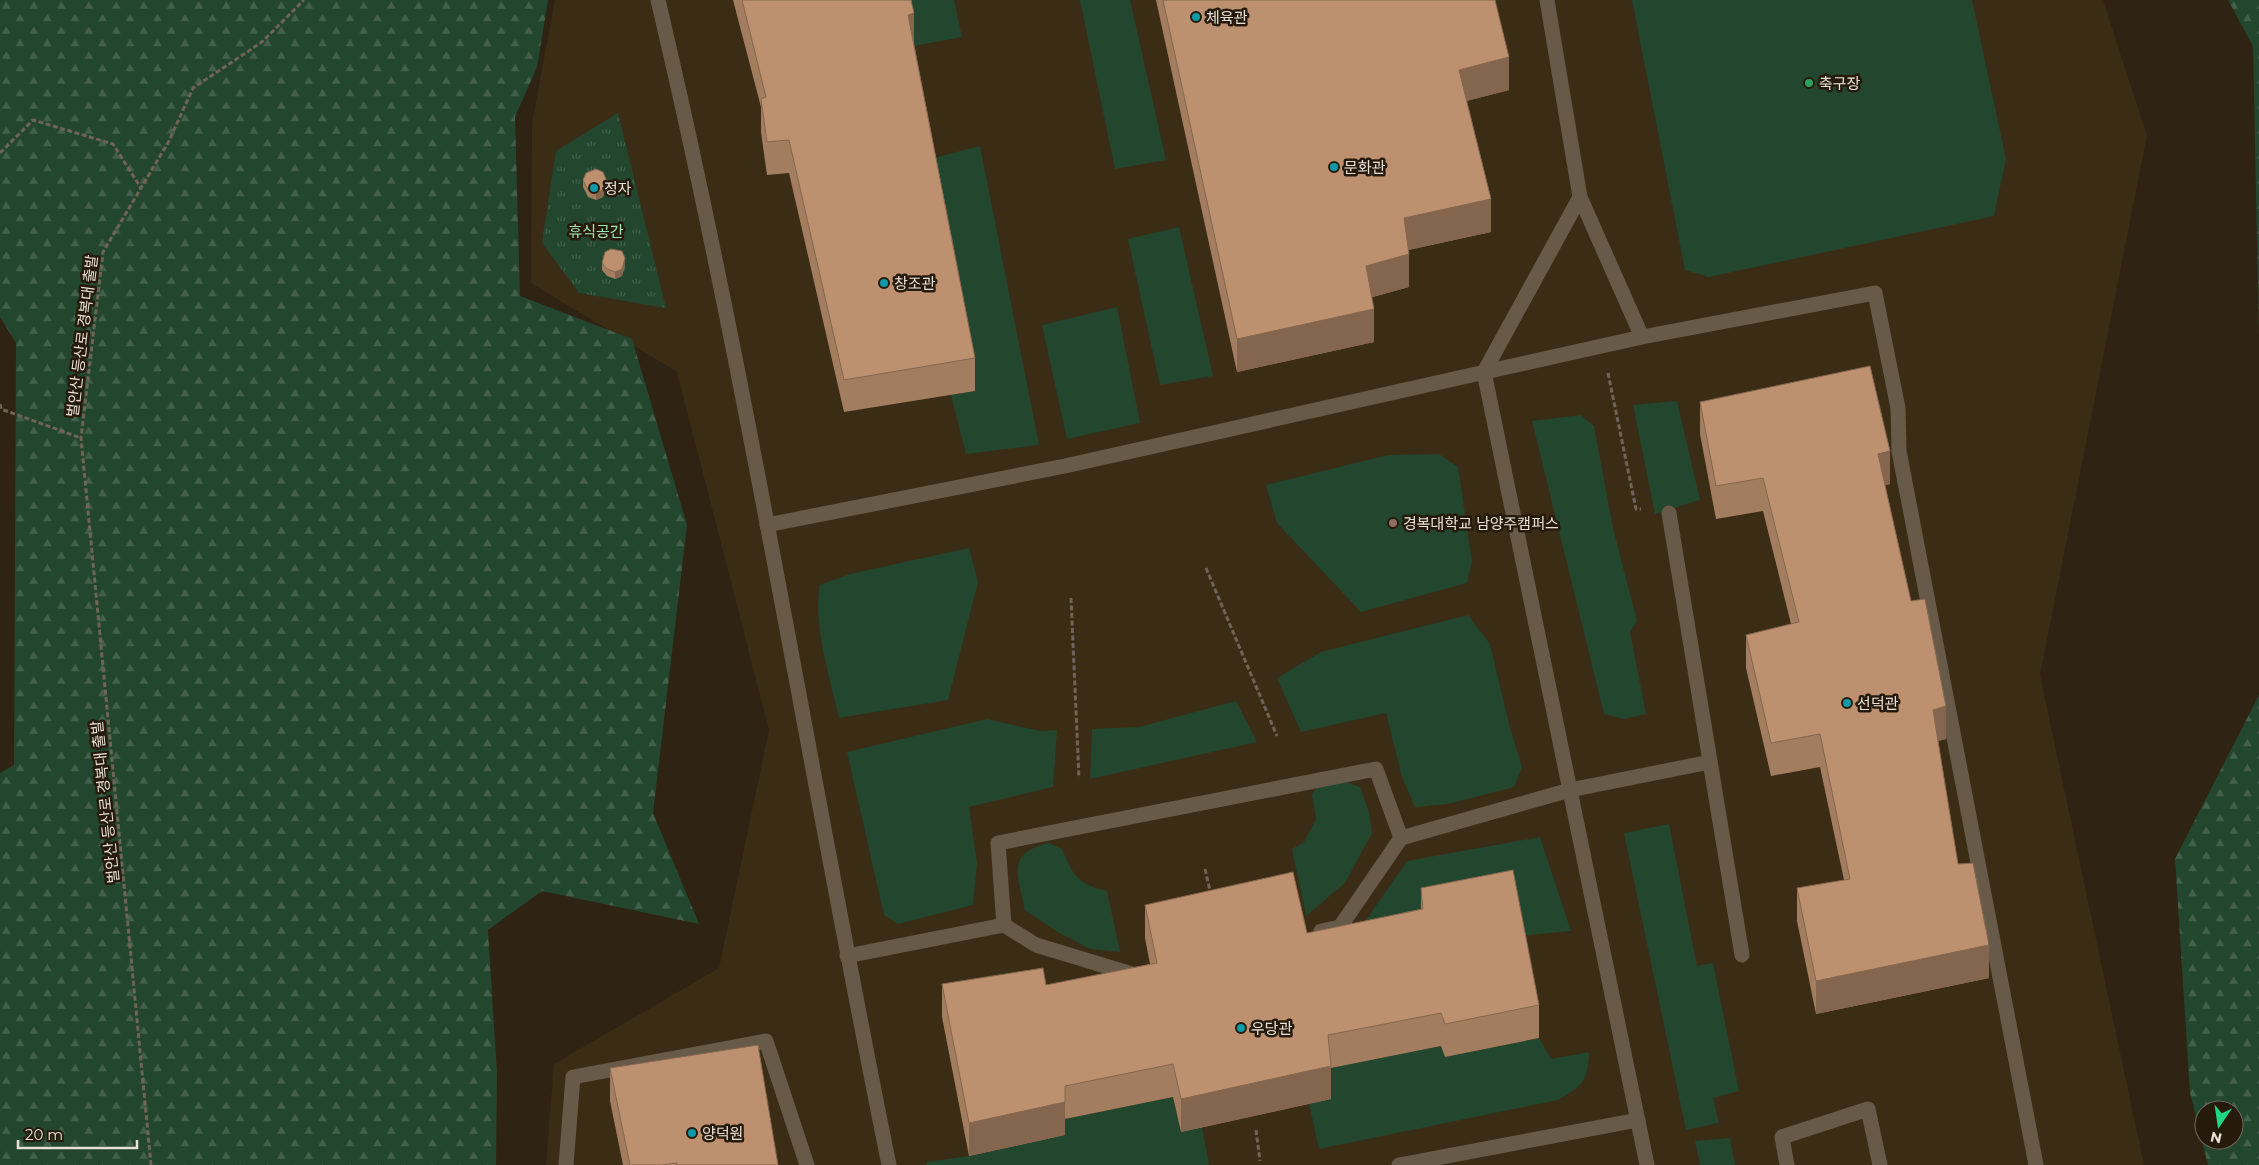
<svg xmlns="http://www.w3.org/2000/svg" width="2259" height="1165" viewBox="0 0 2259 1165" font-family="Montserrat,'Noto Sans KR',sans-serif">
  <defs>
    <pattern id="forest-firs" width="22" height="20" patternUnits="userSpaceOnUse" patternTransform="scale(1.25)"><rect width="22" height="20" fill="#23462e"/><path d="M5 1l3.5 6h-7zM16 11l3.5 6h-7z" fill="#43604c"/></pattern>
    <pattern id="park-tufts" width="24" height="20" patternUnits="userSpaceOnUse" patternTransform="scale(1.25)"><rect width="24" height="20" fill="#23462e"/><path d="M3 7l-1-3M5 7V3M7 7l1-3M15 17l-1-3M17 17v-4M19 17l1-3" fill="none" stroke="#43604c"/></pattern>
  </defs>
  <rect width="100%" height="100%" fill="#2f2314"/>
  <!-- built -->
  <polygon fill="#3b2c16" points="555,0 2103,0 2147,136 2040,675 2144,1165 546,1165 554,1064 719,968 769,730 677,372 531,283 532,123"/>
  <!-- green -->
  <g fill="#23462e">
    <polygon points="904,0 954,0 962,37 914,46"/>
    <polygon points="1080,0 1130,0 1166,160 1115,169"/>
    <polygon points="1632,0 1972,0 2006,159 1994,216 1709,277 1685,270"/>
    <polygon points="980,146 1039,445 966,454 951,395 975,391 930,159"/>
    <polygon points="1179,227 1213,376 1160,385 1128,239"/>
    <polygon points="1117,307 1140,423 1067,439 1042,325"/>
    <polygon points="1677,401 1700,500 1655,514 1633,405"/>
    <polygon points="1581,415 1594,426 1613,528 1637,621 1630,632 1646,714 1624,719 1604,714 1532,421"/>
    <polygon points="1439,454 1458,467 1472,562 1467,583 1361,612 1277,523 1266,485 1388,455"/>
    <path d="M969,548L978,582L948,700L839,718C831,682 812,621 820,585L850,574Z"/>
    <polygon points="1468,615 1490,644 1510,728 1522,767 1514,787 1448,804 1415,807 1402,777 1386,713 1301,732 1277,678 1321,652"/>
    <polygon points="1236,701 1257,742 1090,779 1092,729 1139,727"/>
    <polygon points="987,719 1040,731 1057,730 1053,787 969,807 977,863 973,905 898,924 884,915 847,752"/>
    <polygon points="1338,779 1360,787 1369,812 1372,833 1345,883 1306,916 1292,849 1304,842 1316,819 1312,794 1321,783"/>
    <polygon points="1669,824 1697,966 1713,963 1739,1091 1713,1098 1719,1123 1686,1130 1624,833"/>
    <polygon points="1540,837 1571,931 1519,936 1355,936 1407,861"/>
    <path d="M1049,843L1062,849C1073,875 1078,885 1107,891L1120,952L1090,949L1056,931L1025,910C1018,876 1005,853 1049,843Z"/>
    <path d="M1539,1038L1551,1059L1589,1052C1588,1081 1583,1086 1558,1100L1319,1149L1309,1103L1328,1068L1441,1046L1445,1057Z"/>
    <polygon points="1173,1097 1181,1132 1202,1127 1209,1165 927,1165 926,1162 969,1156 1065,1135 1065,1119"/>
    <polygon points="1730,1138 1735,1165 1700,1165 1695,1141"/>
  </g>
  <!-- forest -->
  <g fill="url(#forest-firs)" fill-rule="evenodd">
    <polygon points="0,0 548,0 537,67 515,117 520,296 632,339 687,525 653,813 699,924 542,891 488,930 497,1073 496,1165 0,1165 0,773 14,765 16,343 0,317"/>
    <polygon points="2228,0 2259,0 2259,336 2253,46"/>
    <path d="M2259,695V1165H2208L2190,1093L2175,859ZM2204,1110H2234V1140H2204Z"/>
  </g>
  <!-- park -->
  <polygon fill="url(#park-tufts)" points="618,113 666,308 579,293 542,243 556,151"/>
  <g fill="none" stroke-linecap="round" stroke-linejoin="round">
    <!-- path -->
    <g stroke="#6f6457" stroke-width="3" stroke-dasharray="5 2.5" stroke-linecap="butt">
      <polyline points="0,153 33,120 113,144 141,188"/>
      <polyline points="1608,373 1636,509 1641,509"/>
      <polyline points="0,404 1,409 81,438"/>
      <polyline points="1206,568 1277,736"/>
      <polyline points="1071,598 1079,778"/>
      <polyline points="1205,869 1211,895"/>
      <polyline points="1256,1130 1260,1161"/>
      <polyline points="151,1165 81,438 103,252 169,141 193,88 262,42 304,0"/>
    </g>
    <!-- minor -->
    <g stroke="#675a49" stroke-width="15">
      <path d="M658,0C749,385 810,777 889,1165"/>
      <polyline points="1547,0 1580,197 1642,337"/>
      <polyline points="1580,197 1484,372 1647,1165"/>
      <polyline points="1669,513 1742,955"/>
      <polyline points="767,525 1065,466 1642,337 1875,293 1898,408 1899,451 2036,1165"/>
      <polyline points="1004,925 998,843 1376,769 1401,838"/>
      <polyline points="1321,931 1340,927 1401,838 1570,790 1710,762"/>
      <polyline points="847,956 1004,925 1036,945 1135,975"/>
      <polyline points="566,1165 573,1077 766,1041 807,1165"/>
      <polyline points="1399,1165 1638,1120"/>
      <polyline points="1787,1165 1782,1137 1868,1109 1880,1165"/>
    </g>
  </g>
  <!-- wall -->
  <g fill="#a37d5f">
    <polygon points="733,0 911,0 914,44 975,358 975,391 844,412 789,173 767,175 761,132 761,107"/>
    <polygon points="1156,0 1495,0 1509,90 1466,101 1491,232 1408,250 1409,287 1372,297 1374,342 1237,372"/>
    <polygon points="583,180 606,186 603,197 596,200 588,197 583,187"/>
    <polygon points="602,263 625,265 622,276 615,279 607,276 602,270"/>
    <polygon points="1700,402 1890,484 1885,485 1911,601 1946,739 1938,741 1958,864 1989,978 1816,1014 1797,921 1797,888 1844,880 1820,767 1771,776 1746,668 1746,635 1791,624 1763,511 1716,519 1700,434"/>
    <polygon points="1421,888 1539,1005 1539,1038 1445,1057 1441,1046 1331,1068 1331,1099 1181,1132 1173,1097 1065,1119 1065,1135 969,1156 942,1017 942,984 1046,985 1150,964 1145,938 1145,905 1307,933 1421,909"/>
    <polygon points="610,1068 778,1165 623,1165 610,1101"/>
  </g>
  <!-- shaded-wall -->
  <g fill="#84664e">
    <polygon points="914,13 914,46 908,15"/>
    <polygon points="1509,57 1509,90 1459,103 1459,70"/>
    <polygon points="606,179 606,186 603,197 596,200 596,193"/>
    <polygon points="1491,199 1491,232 1404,251 1404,218"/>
    <polygon points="1409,254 1409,287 1366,299 1366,266"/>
    <polygon points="625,258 625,265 622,276 615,279 615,272"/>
    <polygon points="1374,309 1374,342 1237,372 1237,339"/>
    <polygon points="1890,451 1890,484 1878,487 1878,454"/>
    <polygon points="1946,706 1946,739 1933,742 1933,710"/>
    <polygon points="1989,945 1989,978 1816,1014 1816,981"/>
    <polygon points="1331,1066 1331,1099 1181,1132 1181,1099"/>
    <polygon points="1065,1102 1065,1135 969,1156 969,1123"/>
  </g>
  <!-- building -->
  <g fill="#bd916f" stroke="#84664e">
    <polygon points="742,0 911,0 914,13 908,15 975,358 844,380 789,140 767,142 761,99 766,97"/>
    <polygon points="1163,0 1495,0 1509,57 1459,70 1491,199 1404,218 1409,254 1366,266 1374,309 1237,339"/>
    <polygon points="596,169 603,172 606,179 603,190 596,193 588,190 583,180 586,173"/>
    <polygon points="611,249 622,251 625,258 622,269 615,272 607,269 602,263 605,252"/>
    <polygon points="1870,366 1890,451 1878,454 1911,601 1925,599 1946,706 1933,710 1958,864 1973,863 1989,945 1816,981 1797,888 1850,879 1820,734 1771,743 1746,635 1799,622 1763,478 1716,486 1700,402"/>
    <polygon points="1513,870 1539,1005 1445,1024 1441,1013 1328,1035 1331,1066 1181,1099 1173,1064 1065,1086 1065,1102 969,1123 942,984 1043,968 1046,985 1157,963 1145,905 1293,872 1307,933 1423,909 1421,888"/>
    <polygon points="758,1045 778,1165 677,1165 677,1163 662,1165 630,1165 610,1068"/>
  </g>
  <!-- markers -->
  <g fill="#0f9aa8" stroke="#251a0b" stroke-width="2">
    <circle cx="1196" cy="17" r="5"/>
    <circle cx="1334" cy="167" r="5"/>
    <circle cx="594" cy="188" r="5"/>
    <circle cx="884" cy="283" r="5"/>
    <circle cx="1847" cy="703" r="5"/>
    <circle cx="1241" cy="1028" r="5"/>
    <circle cx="692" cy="1133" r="5"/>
  </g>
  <circle fill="#2e9e5b" stroke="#251a0b" stroke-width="2" cx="1809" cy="83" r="5"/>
  <circle fill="#8d6e63" stroke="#251a0b" stroke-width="2" cx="1393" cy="523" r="5"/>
  <g text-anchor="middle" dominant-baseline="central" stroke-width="5" stroke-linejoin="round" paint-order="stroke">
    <!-- poi labels -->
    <g font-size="15" fill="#e8e1d7" stroke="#251a0b" text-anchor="start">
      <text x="1206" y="17">체육관</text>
      <text x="1819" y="83">축구장</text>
      <text x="1344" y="167">문화관</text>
      <text x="604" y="188">정자</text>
      <text x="894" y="283">창조관</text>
      <text x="1403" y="523">경복대학교 남양주캠퍼스</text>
      <text x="1857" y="703">선덕관</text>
      <text x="1251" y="1028">우당관</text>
      <text x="702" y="1133">양덕원</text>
    </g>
    <!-- park labels -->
    <g font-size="15" fill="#9fe6b2" stroke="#251a0b">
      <text x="596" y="231">휴식공간</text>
    </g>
    <!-- street labels -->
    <g font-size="15" fill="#e8e1d7" stroke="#251a0b">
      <text transform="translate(82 336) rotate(-83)">벌안산 등산로 경복대 출발</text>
      <text transform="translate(105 802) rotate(-96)">벌안산 등산로 경복대 출발</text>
    </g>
  </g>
  <!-- north arrow -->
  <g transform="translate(2219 1125) rotate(193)"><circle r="24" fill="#251a0b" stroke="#736a5d"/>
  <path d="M0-4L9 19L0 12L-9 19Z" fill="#1ed887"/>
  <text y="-8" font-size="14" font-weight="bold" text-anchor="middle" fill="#e8e1d7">N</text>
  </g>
  <!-- scale -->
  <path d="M18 1140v8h119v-8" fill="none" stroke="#e8e1d7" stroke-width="2.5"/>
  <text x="25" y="1140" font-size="15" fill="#e8e1d7" stroke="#251a0b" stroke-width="4" paint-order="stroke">20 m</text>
</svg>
